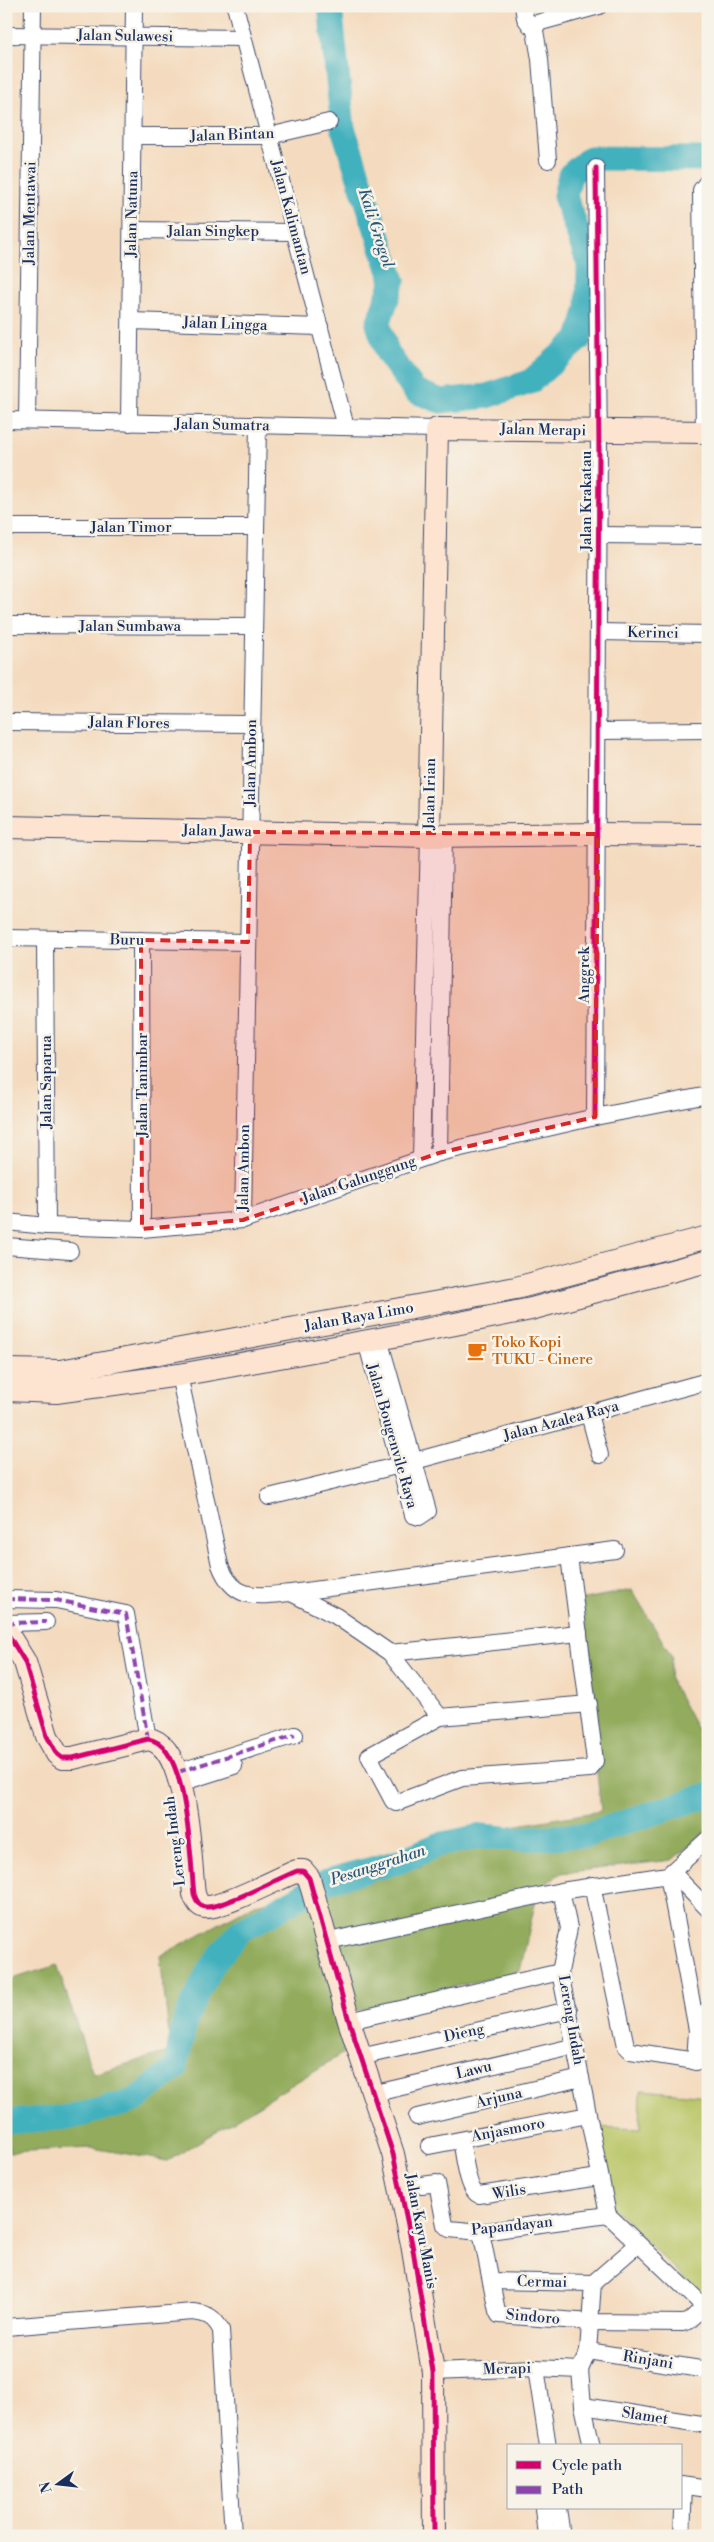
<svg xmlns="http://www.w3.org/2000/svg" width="714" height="2542" viewBox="0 0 714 2542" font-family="'Libre Bodoni',serif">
  <rect width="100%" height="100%" fill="#f7f3e8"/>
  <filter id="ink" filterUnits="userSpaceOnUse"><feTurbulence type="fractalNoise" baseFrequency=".02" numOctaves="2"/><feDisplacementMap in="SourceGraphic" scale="10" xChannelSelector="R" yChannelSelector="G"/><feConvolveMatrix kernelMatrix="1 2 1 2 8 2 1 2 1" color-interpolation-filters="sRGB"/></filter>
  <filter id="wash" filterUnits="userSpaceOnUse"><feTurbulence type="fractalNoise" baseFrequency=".0096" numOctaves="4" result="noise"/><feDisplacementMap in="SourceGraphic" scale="20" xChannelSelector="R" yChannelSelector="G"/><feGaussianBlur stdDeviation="1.12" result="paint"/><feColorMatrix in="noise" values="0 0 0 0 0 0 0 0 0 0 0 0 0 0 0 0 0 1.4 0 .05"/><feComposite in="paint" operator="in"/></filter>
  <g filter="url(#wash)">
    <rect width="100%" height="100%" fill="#f4dbbf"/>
    <!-- green -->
    <polygon fill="#b9c668" stroke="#6a7a63" points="641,2090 708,2096 708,2302 611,2207 596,2127 640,2129"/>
    <!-- forest -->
    <polygon fill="#92ab5c" stroke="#566d5d" points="632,1590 672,1657 669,1677 696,1728 708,1727 708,1830 672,1860 561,1873 538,1890 520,1971 338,2015 345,2052 168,2161 92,2148 9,2152 6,2115 6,1981 57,1965 93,2074 171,2051 160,1956 255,1904 422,1866 423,1841 601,1811 579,1600"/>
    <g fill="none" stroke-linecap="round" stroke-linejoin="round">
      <!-- river -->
      <g stroke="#42b1be" stroke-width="25">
        <polyline points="330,6 343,128 393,281 378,324 388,354 415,391 441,401 487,396 530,382 579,339 588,308 589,264 565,196 570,175 590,158 708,159"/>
        <polyline points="6,2122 72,2117 134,2101 175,2069 185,2021 210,1968 240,1931 327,1881 398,1862 438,1845 482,1836 515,1839 586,1835 708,1795"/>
      </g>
    </g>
  </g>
  <g filter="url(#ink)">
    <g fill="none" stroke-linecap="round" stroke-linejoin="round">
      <defs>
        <g id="street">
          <polyline points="235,6 346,427"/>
          <polyline points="523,6 525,18 530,25 599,6"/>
          <polyline points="534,25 540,59 548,160"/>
          <polyline points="6,35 243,38"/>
          <polyline points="133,136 269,136 329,122"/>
          <polyline points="132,230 295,232"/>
          <polyline points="131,321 320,327"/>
          <polyline points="6,420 437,429"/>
          <polyline points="27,420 33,6"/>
          <polyline points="129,423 134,6"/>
          <polyline points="704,432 701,190 708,181"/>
          <polyline points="6,527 256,527"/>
          <polyline points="598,535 708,536"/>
          <polyline points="6,625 254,626"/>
          <polyline points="599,632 708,634"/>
          <polyline points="6,722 252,724"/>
          <polyline points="599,731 708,730"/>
          <polyline points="6,938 248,942"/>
          <polyline points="45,939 47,1226"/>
          <polyline points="141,940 142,1229"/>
          <polyline points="595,1117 599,450 596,168"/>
          <polyline points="439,1153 444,834"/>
          <polyline points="421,1158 429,836"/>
          <polyline points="243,1220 258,425"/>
          <polyline points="6,1222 47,1226 142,1229 243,1220 439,1153 595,1117 708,1095"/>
          <polyline points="6,1246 70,1251"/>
          <polyline points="366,1341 413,1515 419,1517 428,1511 379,1339"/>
          <path d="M179,1375L220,1565C234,1602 257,1596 291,1593L615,1550"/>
          <polyline points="589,1414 600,1455"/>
          <polyline points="269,1497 400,1465 708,1381"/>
          <polyline points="291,1593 336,1616 390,1653 440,1717 589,1704"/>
          <polyline points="6,1599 56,1600 126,1614 148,1739"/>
          <polyline points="6,1623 46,1622"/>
          <polyline points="390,1653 579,1633"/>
          <polyline points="440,1717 369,1756 393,1801 396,1803 462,1778 590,1769 595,1761 569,1556"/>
          <polyline points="178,1772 295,1735"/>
          <polyline points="181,1783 234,1766"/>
          <polyline points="672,1872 708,1909"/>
          <polyline points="668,1875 697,2030 695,2062"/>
          <polyline points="592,1885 626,2046 631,2051 708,2063"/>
          <polyline points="561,1891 569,1928 560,1972 608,2215 708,2310"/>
          <polyline points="328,1941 561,1891 668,1875 708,1839"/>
          <polyline points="349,2021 560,1972"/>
          <polyline points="697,2030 708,2009"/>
          <polyline points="360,2057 569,2010"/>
          <polyline points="372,2094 576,2046"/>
          <polyline points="417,2117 581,2078"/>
          <path d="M461,2140C464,2153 467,2191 479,2195L599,2177"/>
          <polyline points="429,2146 588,2115"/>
          <polyline points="422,2185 437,2183 445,2225 449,2229 481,2232 608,2215"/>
          <polyline points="481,2232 497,2311 499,2315 591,2322 683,2323 689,2321 704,2307"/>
          <polyline points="491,2281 593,2283"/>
          <path d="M6,2327L193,2312C208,2314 214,2317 221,2330L233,2536"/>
          <polyline points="588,2351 700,2369 708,2367"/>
          <polyline points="536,2368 548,2446"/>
          <polyline points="433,2372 536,2368 580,2370"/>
          <polyline points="583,2406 708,2425"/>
          <polyline points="592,2446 583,2406 580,2370 588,2351 593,2283 637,2245"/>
          <polyline points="680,2485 708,2489"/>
          <polyline points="543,2508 546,2536"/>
          <polyline points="558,2508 562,2536"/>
          <polyline points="682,2536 684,2486"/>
        </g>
        <g id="secondary">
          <polyline points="6,827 429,836 598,834 708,835"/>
          <polyline points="429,836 437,429 708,432"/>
          <polyline points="6,1370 60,1371 516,1288 708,1237"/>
          <polyline points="6,1390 56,1392 179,1375 379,1339 531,1309 708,1261"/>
          <path d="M6,1631L25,1662L47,1736L57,1754L62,1758H73L148,1739C189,1744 190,1861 194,1894C196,1900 199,1907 206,1907C222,1908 277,1879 297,1871H303L309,1878L349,2021L393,2154L412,2244L433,2372L434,2536"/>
        </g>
      </defs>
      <!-- street casing -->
      <use href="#street" stroke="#3c496d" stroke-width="18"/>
      <!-- secondary casing -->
      <use href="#secondary" stroke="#3c496d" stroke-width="24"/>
      <!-- street -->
      <use href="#street" stroke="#fff" stroke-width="16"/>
      <!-- secondary -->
      <use href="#secondary" stroke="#fde4d1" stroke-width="22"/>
      <!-- quiet -->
      <g stroke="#8e44ad" stroke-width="4" stroke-dasharray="8 4" stroke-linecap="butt">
        <polyline points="6,1599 56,1600 126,1614 148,1739"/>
        <polyline points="6,1623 46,1622"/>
        <polyline points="178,1772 295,1735"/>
      </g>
      <defs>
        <g id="cycleway">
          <polyline points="595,1117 599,450 596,168"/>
          <path d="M6,1631L25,1662L47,1736L57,1754L62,1758H73L148,1739C189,1744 190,1861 194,1894C196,1900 199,1907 206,1907C222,1908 277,1879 297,1871H303L309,1878L349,2021L393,2154L412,2244L433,2372L434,2536"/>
        </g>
      </defs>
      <!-- cycleway casing -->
      <use href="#cycleway" stroke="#f7f3e8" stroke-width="8"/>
      <!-- cycleway -->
      <use href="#cycleway" stroke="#d6006c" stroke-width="5"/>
    </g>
  </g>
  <!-- marked area -->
  <path fill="#d62828" fill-opacity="0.2" stroke="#d62828" stroke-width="4" stroke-dasharray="10 6" stroke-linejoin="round" d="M250,832L598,834L595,1117L439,1153L243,1220L142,1229L141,940L248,942Z"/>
  <!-- icons -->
  <defs>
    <symbol id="cafe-bare" viewBox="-9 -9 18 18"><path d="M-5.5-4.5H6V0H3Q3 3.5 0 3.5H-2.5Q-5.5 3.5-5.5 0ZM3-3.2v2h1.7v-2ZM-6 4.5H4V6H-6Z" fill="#e8710a" stroke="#f7f3e8" stroke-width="2.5" paint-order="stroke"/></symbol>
  </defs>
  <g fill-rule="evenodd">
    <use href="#cafe-bare" x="463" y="1337" width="28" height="28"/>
  </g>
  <g text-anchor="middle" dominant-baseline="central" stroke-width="5" stroke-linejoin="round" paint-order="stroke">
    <!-- street labels -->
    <g font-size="15" fill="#1b2f5e" stroke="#f7f3e8">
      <text transform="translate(125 36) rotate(1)">Jalan Sulawesi</text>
      <text transform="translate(232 135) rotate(-2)">Jalan Bintan</text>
      <text transform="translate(30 213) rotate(-89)">Jalan Mentawai</text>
      <text transform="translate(132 214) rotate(-89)">Jalan Natuna</text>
      <text transform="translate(291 217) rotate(75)">Jalan Kalimantan</text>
      <text x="213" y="231">Jalan Singkep</text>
      <text transform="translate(225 324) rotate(2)">Jalan Lingga</text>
      <text transform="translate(222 425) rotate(1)">Jalan Sumatra</text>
      <text transform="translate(543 430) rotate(1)">Jalan Merapi</text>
      <text transform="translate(586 501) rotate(-90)">Jalan Krakatau</text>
      <text x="131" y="527">Jalan Timor</text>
      <text x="130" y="626">Jalan Sumbawa</text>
      <text transform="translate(653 633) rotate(1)">Kerinci</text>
      <text transform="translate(129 723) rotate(1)">Jalan Flores</text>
      <text transform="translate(251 763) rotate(-89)">Jalan Ambon</text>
      <text transform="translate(430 794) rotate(-89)">Jalan Irian</text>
      <text transform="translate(217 831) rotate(1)">Jalan Jawa</text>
      <text transform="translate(127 940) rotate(1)">Buru</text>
      <text transform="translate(584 975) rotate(-90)">Anggrek</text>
      <text transform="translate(46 1082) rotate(-90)">Jalan Saparua</text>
      <text transform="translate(142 1085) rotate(-90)">Jalan Tanimbar</text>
      <text transform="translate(244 1168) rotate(-89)">Jalan Ambon</text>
      <text transform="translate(359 1180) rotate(-19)">Jalan Galunggung</text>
      <text transform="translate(359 1317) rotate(-10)">Jalan Raya Limo</text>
      <text transform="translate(561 1421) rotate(-15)">Jalan Azalea Raya</text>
      <text transform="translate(392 1436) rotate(74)">Jalan Bougenvile Raya</text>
      <text transform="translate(175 1841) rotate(-97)">Lereng Indah</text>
      <text transform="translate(571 2020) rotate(80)">Lereng Indah</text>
      <text transform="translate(464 2033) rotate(-12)">Dieng</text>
      <text transform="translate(474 2070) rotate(-13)">Lawu</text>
      <text transform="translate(499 2098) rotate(-13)">Arjuna</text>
      <text transform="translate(508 2130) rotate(-11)">Anjasmoro</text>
      <text transform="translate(509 2192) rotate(-9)">Wilis</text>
      <text transform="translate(512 2226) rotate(-6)">Papandayan</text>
      <text transform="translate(421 2231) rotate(79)">Jalan Kayu Manis</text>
      <text transform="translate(542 2282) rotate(1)">Cermai</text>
      <text transform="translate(533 2317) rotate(5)">Sindoro</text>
      <text transform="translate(648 2360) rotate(9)">Rinjani</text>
      <text transform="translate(507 2369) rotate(-2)">Merapi</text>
      <text transform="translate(645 2416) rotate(9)">Slamet</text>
    </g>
    <!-- food labels -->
    <g font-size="15" fill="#c56008" stroke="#f7f3e8" text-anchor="start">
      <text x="492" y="1342">Toko Kopi<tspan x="492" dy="17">TUKU - Cinere</tspan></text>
    </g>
    <!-- water labels -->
    <g font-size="16" font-style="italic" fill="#27567b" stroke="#f7f3e8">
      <text transform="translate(376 228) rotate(72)">Kali Grogol</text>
      <text transform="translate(378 1865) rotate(-18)">Pesanggrahan</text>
    </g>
  </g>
  <!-- margin -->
  <rect width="714" height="2542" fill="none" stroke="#f7f3e8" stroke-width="25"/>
  <!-- legend -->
  <rect x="507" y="2444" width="175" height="65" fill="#f7f3e8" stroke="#9fa5b1"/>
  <rect x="516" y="2461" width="25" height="8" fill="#d6006c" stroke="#9fa5b1"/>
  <text x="552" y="2470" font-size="15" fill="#1b2f5e">Cycle path</text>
  <rect x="516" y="2486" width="25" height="8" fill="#8e44ad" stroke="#9fa5b1"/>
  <text x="552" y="2494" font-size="15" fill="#1b2f5e">Path</text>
  <!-- north arrow -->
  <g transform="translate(58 2484) rotate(255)" stroke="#f7f3e8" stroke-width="4" paint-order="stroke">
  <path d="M0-4L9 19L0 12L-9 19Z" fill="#1b2f5e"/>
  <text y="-8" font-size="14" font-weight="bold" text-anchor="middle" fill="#1b2f5e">N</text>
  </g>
</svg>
